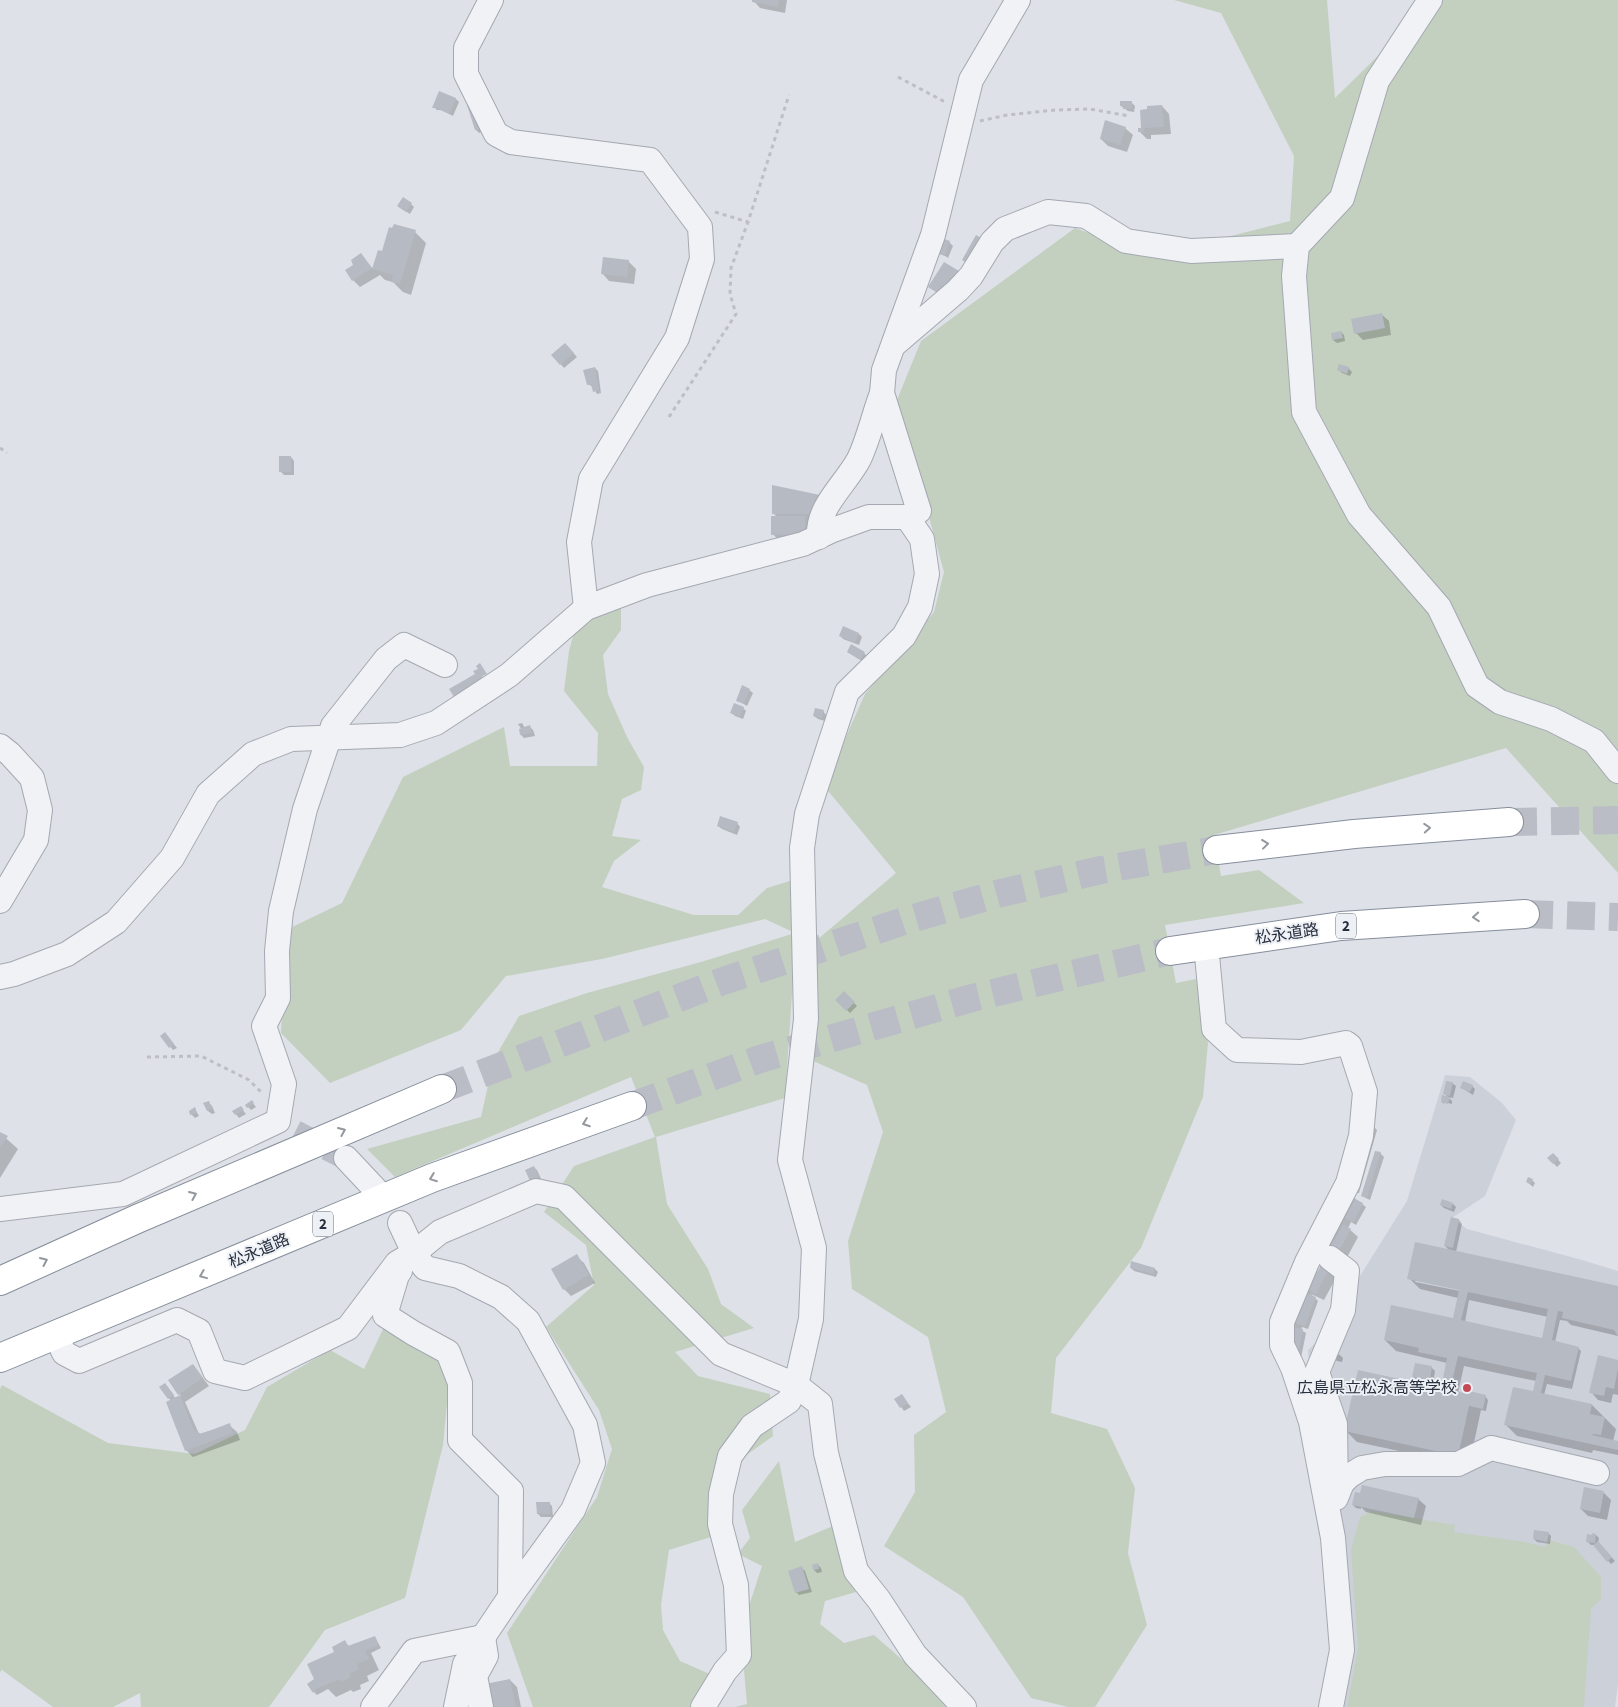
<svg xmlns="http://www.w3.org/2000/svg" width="1618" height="1707" viewBox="0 0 1618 1707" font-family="'Source Sans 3','Noto Sans JP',sans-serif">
  <rect width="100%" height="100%" fill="#dee1e7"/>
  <!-- built -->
  <polygon fill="#ccd0d9" points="1445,1075 1470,1077 1502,1103 1516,1120 1485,1196 1452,1218 1467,1229 1582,1260 1618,1271 1618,1684 1615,1707 1341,1707 1353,1649 1343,1522 1330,1476 1310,1376 1308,1350 1321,1338 1407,1201"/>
  <!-- green -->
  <g fill="#c3d0c0">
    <polygon points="1174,0 1327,0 1335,98 1435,0 1618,0 1618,873 1506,748 1214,835 1221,876 1259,870 1304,903 1165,925 1176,983 1196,979 1208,1043 1203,1097 1141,1248 1056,1358 1051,1413 1107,1429 1135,1488 1128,1553 1147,1625 1095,1707 1068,1707 1031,1698 963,1597 884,1546 915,1492 914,1435 946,1412 928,1337 852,1289 848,1241 883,1132 867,1085 811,1060 811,945 896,873 824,786 865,694 934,612 944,572 897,400 921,341 1075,228 1153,256 1290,221 1294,156 1221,13"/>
    <polygon points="621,605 621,630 603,655 608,694 627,737 644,767 641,790 622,799 612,836 641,840 614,861 602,887 694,915 738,915 767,888 793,880 796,934 785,1098 656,1137 667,1204 708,1269 721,1304 754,1328 675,1352 698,1376 770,1394 773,1436 734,1464 714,1536 669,1550 661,1605 663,1630 680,1661 712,1675 694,1707 533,1707 507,1633 597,1497 612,1449 599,1410 546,1327 594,1285 586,1245 544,1212 574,1166 655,1137 631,1077 395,1177 367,1149 481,1117 494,1059 519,1016 587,993 701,962 795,933 765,919 602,959 506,976 461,1030 330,1083 281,1033 286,930 342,903 403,777 504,727 510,766 597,766 598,733 564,691 569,651 574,633 593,614"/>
    <polygon points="384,1327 435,1350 450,1371 443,1445 405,1598 325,1630 269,1707 141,1707 140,1693 113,1707 53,1707 2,1670 0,1672 0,1389 2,1385 108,1443 195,1454 245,1430 267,1387 330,1350 364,1369"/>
    <polygon points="779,1461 795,1542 833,1526 856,1592 825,1601 820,1624 844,1643 874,1635 956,1707 735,1707 747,1704 743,1659 747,1612 762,1566 738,1554 750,1538 742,1510"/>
    <polygon points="1372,1511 1455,1525 1454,1532 1525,1542 1545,1547 1549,1540 1574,1547 1601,1577 1601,1599 1591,1609 1584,1707 1347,1707 1358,1648 1351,1550 1360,1517"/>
  </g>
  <!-- shadow -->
  <g fill="#0003" fill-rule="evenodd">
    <polygon points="753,0 787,0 785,13 760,8"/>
    <polygon points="440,93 456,99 459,102 453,116 441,110 437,110 434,107"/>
    <polygon points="1131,102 1135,106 1134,112 1128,111 1121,106"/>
    <polygon points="1162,106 1169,114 1171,134 1151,135 1151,139 1147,139 1140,132"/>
    <polygon points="472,118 484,131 479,133 476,130"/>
    <polygon points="1125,128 1133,135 1127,152 1108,146 1101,139"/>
    <polygon points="411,204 414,207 410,214 402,209"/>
    <polygon points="415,232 426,243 411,295 403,292 393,282 385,280 380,275 360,287 353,280 355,265 361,255 373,269 382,253"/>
    <polygon points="949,242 953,246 948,258 941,253"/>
    <polygon points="628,261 636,269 634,284 609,281 602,273"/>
    <polygon points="1381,314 1389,321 1391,335 1363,340 1356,333"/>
    <polygon points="1341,332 1344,335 1345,341 1337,343 1333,340"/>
    <polygon points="565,344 577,357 564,368 553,355"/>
    <polygon points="595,368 598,371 601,393 597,394 593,387 588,384"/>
    <polygon points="1348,368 1352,372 1350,376 1342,373 1339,370"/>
    <polygon points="291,457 294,461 294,475 284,475 280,471"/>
    <polygon points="773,487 827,521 808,521 812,524 812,541 780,542 773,534 777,517 773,513"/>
    <polygon points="859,634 862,637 859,645 843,639 840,635"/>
    <polygon points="848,652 864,653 867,656 864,662"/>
    <polygon points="749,690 753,693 747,706 737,700"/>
    <polygon points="743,708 746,711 743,719 735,716 732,713"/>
    <polygon points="823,711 826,715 825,721 818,719 814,716"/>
    <polygon points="522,723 525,728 530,727 533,730 535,736 524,738 521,735 520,730 522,730 518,724"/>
    <polygon points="737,823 740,827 737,835 722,829 718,826"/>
    <polygon points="844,993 857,1006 850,1013 837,1000"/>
    <polygon points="162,1036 168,1037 177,1048 173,1050"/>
    <polygon points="1452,1083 1456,1086 1453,1098 1448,1097 1452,1101 1452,1104 1444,1102 1444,1104 1442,1102 1449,1098 1445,1094"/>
    <polygon points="1472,1086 1475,1089 1473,1095 1462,1088"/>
    <polygon points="208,1102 212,1106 215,1113 212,1114 208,1111 205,1104"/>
    <polygon points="252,1102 256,1107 251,1110 248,1107"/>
    <polygon points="241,1108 246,1114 239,1118 236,1114"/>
    <polygon points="195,1109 199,1116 195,1118 191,1114"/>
    <polygon points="1373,1126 1377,1130 1359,1193 1357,1193 1374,1130 1372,1130"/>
    <polygon points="0,1133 18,1149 0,1178"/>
    <polygon points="1380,1153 1384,1157 1370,1200 1362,1196"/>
    <polygon points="1553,1154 1561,1163 1557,1167 1549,1158"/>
    <polygon points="533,1167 537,1170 542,1181 531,1181"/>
    <polygon points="1532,1180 1535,1183 1533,1187 1527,1182"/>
    <polygon points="1353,1197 1366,1207 1356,1225 1351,1222 1348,1228 1358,1237 1324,1300 1311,1294 1318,1301 1308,1329 1302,1327 1301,1330 1306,1333 1301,1358 1287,1335 1315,1269 1318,1272 1324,1261 1317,1255"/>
    <polygon points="1453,1204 1456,1207 1454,1212 1444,1208 1441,1205"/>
    <path d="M1451,1219L1459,1220L1462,1224L1456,1252L1618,1287V1336L1571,1325L1567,1321L1560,1320L1555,1342L1578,1348L1581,1351L1572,1389L1547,1384L1544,1395L1592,1405L1616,1429L1613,1441L1618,1442V1455L1593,1450L1592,1453L1517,1436L1506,1425L1534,1393L1536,1381L1464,1366L1458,1393L1485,1396L1488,1400L1486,1411L1481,1410L1469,1466L1357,1442L1346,1431L1445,1390L1447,1363L1396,1351L1385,1340L1454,1320L1458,1298L1420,1289L1409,1278L1450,1251L1445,1246ZM1416,1279L1460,1289V1291L1415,1282ZM1469,1300L1548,1317L1543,1339L1465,1322Z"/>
    <polygon points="576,1256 584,1263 595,1283 571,1296 564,1289"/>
    <polygon points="1131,1268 1155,1269 1158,1272 1156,1277 1134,1271"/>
    <polygon points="1334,1354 1340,1355 1343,1358 1342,1362 1337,1361 1333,1357"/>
    <polygon points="1618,1361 1618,1395 1613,1394 1611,1403 1598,1400 1591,1392"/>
    <polygon points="193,1365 209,1386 185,1402 199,1434 229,1425 237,1432 240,1440 193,1457 186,1450 171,1401 161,1387 168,1388 176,1399 181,1396 179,1394"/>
    <polygon points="1432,1368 1435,1371 1433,1383 1417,1380 1413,1377"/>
    <polygon points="902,1396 911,1407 904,1411 896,1399"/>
    <polygon points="1604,1493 1611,1500 1607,1520 1588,1516 1581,1509"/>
    <polygon points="1418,1499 1426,1506 1421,1525 1366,1512 1361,1507 1361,1509 1356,1508 1353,1505"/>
    <polygon points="549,1503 552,1506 553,1517 541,1517 538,1514"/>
    <polygon points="1548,1533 1551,1536 1550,1544 1537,1542 1534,1539"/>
    <polygon points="1588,1535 1596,1535 1599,1538 1598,1543 1615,1561 1611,1564 1594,1545 1591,1545 1587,1541"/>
    <polygon points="818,1565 821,1568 822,1572 817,1573 814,1570"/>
    <polygon points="802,1568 805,1571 812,1592 799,1595 796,1592"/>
    <polygon points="375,1638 381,1648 371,1653 379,1670 367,1676 369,1681 360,1685 361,1689 353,1692 351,1690 336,1697 328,1689 317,1695 314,1692 316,1680 345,1642 350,1647"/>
    <polygon points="510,1680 517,1687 521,1707 491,1707"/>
  </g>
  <!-- building -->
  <g fill="#b6bac3" fill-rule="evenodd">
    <polygon points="752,0 779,0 778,7 752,2"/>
    <polygon points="439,91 456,98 450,114 438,109 438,108 432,108"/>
    <polygon points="1120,101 1132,101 1132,109 1123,109 1123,106 1120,106"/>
    <polygon points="473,103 482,128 475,130 467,105"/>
    <polygon points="1162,105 1164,127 1144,128 1144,132 1138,132 1138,128 1141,128 1140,110 1147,109 1147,106"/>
    <polygon points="1105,120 1126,127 1120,145 1100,139"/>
    <polygon points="403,197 412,203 406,212 397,206"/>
    <polygon points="394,224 416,230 400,284 391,282 393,275 372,269 378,250 382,251 389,227 392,228"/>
    <polygon points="976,235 985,240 970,265 962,260"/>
    <polygon points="944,239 950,241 945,256 939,254"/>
    <polygon points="361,253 372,268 352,281 345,270 353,265 351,260"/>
    <polygon points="603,257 629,260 627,277 601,274"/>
    <polygon points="944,262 959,271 944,297 928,287"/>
    <polygon points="1382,313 1385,328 1354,334 1351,319"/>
    <polygon points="1341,331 1343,338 1332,340 1331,333"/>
    <polygon points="565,343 574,353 560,365 551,355"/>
    <polygon points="1339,364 1349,367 1347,374 1337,370"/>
    <polygon points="595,367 599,390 593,392 591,384 587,385 583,370"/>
    <rect x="279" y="456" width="12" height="16"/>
    <polygon points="772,485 825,496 820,514 772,514"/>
    <polygon points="771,516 805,516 805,534 771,535"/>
    <polygon points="843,626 859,633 855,643 839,636"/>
    <polygon points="851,644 865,652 860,660 847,652"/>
    <polygon points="480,663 487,674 482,676 484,679 456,700 449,689 475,674 473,671 478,669 476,666"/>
    <polygon points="742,685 750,689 744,704 736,701"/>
    <polygon points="734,703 744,707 740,717 730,713"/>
    <polygon points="815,708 824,710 822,718 813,716"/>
    <polygon points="530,725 532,733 520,735 519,729"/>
    <polygon points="720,816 738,822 734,832 717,826"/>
    <polygon points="844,991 855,1002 846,1011 835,1000"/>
    <polygon points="165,1032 174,1044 169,1048 160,1036"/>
    <polygon points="1446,1081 1453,1082 1450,1096 1443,1094"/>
    <polygon points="1463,1081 1473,1085 1470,1092 1460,1088"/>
    <polygon points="1442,1095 1450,1097 1448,1104 1441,1102"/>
    <polygon points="252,1100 254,1103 247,1108 245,1105"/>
    <polygon points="209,1101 212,1109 207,1111 203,1103"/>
    <polygon points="241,1106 244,1110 235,1115 232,1111"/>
    <polygon points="195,1107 197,1113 190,1115 189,1111"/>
    <polygon points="0,1132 8,1136 0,1148"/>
    <polygon points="1375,1151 1381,1152 1367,1198 1361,1196"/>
    <polygon points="1553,1153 1559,1159 1553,1164 1547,1158"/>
    <polygon points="534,1166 539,1177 530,1181 525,1170"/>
    <polygon points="1528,1177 1533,1179 1530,1184 1526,1182"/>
    <polygon points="1355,1199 1363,1203 1353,1223 1345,1218"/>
    <polygon points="1442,1199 1453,1203 1451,1209 1440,1205"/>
    <polygon points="1451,1217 1459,1219 1453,1248 1444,1246"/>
    <polygon points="1343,1224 1351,1229 1316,1294 1308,1289"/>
    <path d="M1415,1242L1618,1286V1336L1614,1330L1562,1318L1563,1312L1558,1311L1552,1340L1579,1347L1571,1381L1545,1375L1541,1393L1592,1404L1590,1414L1605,1417L1601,1435L1593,1434L1592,1435L1618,1441V1450L1504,1425L1513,1387L1533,1391L1537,1373L1458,1356L1450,1390L1469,1394V1391L1486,1395L1483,1409L1469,1406L1458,1456L1344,1431L1358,1370L1441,1388L1447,1358L1418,1352L1419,1348L1384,1340L1391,1305L1453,1318L1459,1290L1407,1279ZM1468,1292L1548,1309L1542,1338L1461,1320Z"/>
    <polygon points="577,1254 589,1275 563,1290 551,1269"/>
    <polygon points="1131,1261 1155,1268 1153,1274 1130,1268"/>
    <polygon points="1305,1293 1316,1297 1305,1327 1295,1323 1304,1298 1286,1335"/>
    <polygon points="1294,1327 1303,1329 1298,1356 1290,1348"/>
    <polygon points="1598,1355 1618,1360 1618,1369 1614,1389 1606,1387 1604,1396 1589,1393"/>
    <polygon points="1415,1363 1432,1366 1430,1380 1412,1377"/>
    <polygon points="193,1364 203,1378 178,1395 168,1380"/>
    <polygon points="165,1383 174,1395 168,1399 159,1387"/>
    <polygon points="902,1394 908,1403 900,1408 894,1399"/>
    <polygon points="180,1395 194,1430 201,1434 230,1423 233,1433 185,1451 166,1402"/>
    <polygon points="1362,1485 1419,1498 1414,1518 1352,1505 1355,1492 1360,1493"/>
    <polygon points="1584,1487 1604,1491 1600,1513 1580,1509"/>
    <polygon points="536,1502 550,1502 550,1514 537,1514"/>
    <polygon points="1534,1530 1549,1532 1547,1542 1533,1539"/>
    <polygon points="1592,1533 1596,1534 1595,1543 1586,1542 1587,1534 1592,1535"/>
    <polygon points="1598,1541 1612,1557 1607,1562 1593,1545"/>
    <polygon points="818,1563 819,1569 813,1570 812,1565"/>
    <polygon points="802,1566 809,1589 795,1593 788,1571"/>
    <polygon points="375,1636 379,1645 365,1651 369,1659 357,1664 359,1669 349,1674 351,1677 341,1682 340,1679 316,1689 313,1693 307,1684 314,1679 307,1664 334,1652 332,1647 345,1640 348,1646"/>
    <polygon points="510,1679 516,1707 490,1707 485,1684"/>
  </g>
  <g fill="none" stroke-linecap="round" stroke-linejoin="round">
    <!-- minor-tunnel -->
    <polyline stroke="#babdc5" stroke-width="24" stroke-dasharray="24 12" stroke-linecap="butt" points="295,1132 346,1158"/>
    <!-- highway-tunnel -->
    <g stroke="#babdc5" stroke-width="28" stroke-dasharray="28 14" stroke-linecap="butt">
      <polyline points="1509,822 1618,820"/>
      <polyline points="1525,914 1618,917"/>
      <polyline points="442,1089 723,981 907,920 997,894 1101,870 1217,850"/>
      <polyline points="632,1106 760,1059 972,998 1170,951"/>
    </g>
    <defs>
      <g id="minor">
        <polyline points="491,0 466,48 466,74 496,134 511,142 650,160 700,227 702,259 677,338 591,479 579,542 586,608"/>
        <polyline points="1430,0 1377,81 1342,198 1297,246 1294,276 1304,412 1359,515 1439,607 1477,686 1500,702 1551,719 1594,741 1618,771"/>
        <polyline points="895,344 958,290 971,276 992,242 1005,229 1048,212 1086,216 1126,241 1191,251 1297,246"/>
        <polyline points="907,517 919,511 882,393 884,370 933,235 971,80 1018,0"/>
        <path d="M819,537C817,506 846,484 859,459C869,438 874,414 882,393"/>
        <polyline points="0,746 10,754 32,778 40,810 36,840 0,901"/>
        <polyline points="1206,945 1214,1029 1237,1050 1301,1052 1346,1043 1350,1046 1365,1092 1361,1136 1348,1183 1307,1262 1282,1322 1282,1345 1293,1368 1311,1422 1333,1538 1342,1650 1331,1707"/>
        <polyline points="0,977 14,974 67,954 116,922 172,858 208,794 253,754 291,739 400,735 436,723 509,675 586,608 647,585 803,544 833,530 869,517 907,517 922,539 927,574 920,607 904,636 847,692 807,814 802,848 806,1019 790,1160 814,1248 811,1319 796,1385 789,1401 752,1426 730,1456 721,1494 720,1524 736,1585 739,1655 725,1671 703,1707"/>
        <polyline points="346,1158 376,1190"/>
        <polyline points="0,1209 123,1194 278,1121 284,1084 264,1026 278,998 277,951 281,911 305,809 333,726 386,659 404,645 445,665"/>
        <polyline points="400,1223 414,1253 425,1268 459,1276 501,1297 528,1321 585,1425 593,1463 573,1510 510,1597 465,1664 456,1707"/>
        <polyline points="1330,1258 1347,1271 1343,1310 1317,1372 1335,1424 1336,1494"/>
        <polyline points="400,1271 397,1275 385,1315 413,1333 448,1352 460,1383 460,1440 511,1491 510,1597"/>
        <polyline points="56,1335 64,1353 79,1361 177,1320 199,1331 215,1371 245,1378 348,1328 397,1263 414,1253 440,1232 536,1191 564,1197 721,1354 796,1385 820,1404 826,1453 856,1571 879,1600 915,1655 964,1707"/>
        <polyline points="1336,1498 1342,1483 1349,1476 1362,1468 1385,1464 1458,1464 1491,1448 1597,1473"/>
        <polyline points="373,1707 414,1651 483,1637 486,1656 475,1676 481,1707"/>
      </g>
      <g id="highway">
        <polyline points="1217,850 1354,834 1509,822"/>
        <polyline points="1170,951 1341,926 1525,914"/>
        <polyline points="0,1281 137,1219 442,1089"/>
        <polyline points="0,1358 432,1178 632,1106"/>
      </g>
    </defs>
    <!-- minor casing -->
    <use href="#minor" stroke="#a4a8b1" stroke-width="26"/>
    <!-- highway casing -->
    <use href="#highway" stroke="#868e9c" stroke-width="30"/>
    <!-- path -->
    <g stroke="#bdbfc5" stroke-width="3" stroke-dasharray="4 4" stroke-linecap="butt">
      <polyline points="898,77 945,102"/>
      <polyline points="980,121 1007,115 1055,110 1090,109 1129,116"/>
      <polyline points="715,212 748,222"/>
      <polyline points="669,417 736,314 730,294 731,268 748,222 789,95"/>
      <polyline points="0,448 7,453"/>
      <polyline points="147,1057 201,1056 249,1080 262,1093"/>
    </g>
    <!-- minor -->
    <use href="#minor" stroke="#f1f2f5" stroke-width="24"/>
    <!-- highway -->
    <use href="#highway" stroke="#fff" stroke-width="28"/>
  </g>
  <!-- one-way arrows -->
  <defs><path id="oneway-chevron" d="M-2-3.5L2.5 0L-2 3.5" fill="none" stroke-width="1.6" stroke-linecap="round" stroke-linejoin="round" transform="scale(1.25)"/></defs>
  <g stroke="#94979e">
    <use href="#oneway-chevron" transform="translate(1427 828) rotate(-4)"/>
    <use href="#oneway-chevron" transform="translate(1265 844) rotate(-7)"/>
    <use href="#oneway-chevron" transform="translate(1476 917) rotate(176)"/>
    <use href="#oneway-chevron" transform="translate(586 1123) rotate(160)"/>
    <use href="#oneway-chevron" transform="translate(342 1131) rotate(-23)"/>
    <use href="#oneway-chevron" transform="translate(433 1178) rotate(159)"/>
    <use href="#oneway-chevron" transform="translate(193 1195) rotate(-23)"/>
    <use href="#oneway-chevron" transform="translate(44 1261) rotate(-24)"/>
    <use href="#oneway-chevron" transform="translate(203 1275) rotate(158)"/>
  </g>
  <!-- markers -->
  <circle fill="#c54a57" stroke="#edf0f5" stroke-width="2" cx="1467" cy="1388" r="5"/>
  <g text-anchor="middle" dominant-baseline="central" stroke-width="4" stroke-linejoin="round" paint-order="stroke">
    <!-- shield labels -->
    <g fill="#edf0f5" stroke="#636974" stroke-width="1">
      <rect x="1336" y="913.5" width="20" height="25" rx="4"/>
      <rect x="313" y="1211.5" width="20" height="25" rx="4"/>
    </g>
    <g font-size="15" font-weight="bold" fill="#282f3d">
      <text x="1346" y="926">2</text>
      <text x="323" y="1224">2</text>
    </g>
    <!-- street labels -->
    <g font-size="16" fill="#282f3d" stroke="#edf0f5">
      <text transform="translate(1287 934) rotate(-8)">松永道路</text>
      <text transform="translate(259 1251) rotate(-23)">松永道路</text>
    </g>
    <!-- poi labels -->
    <g font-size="16" fill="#282f3d" stroke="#edf0f5" text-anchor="end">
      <text x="1457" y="1388">広島県立松永高等学校</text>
    </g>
  </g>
</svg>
